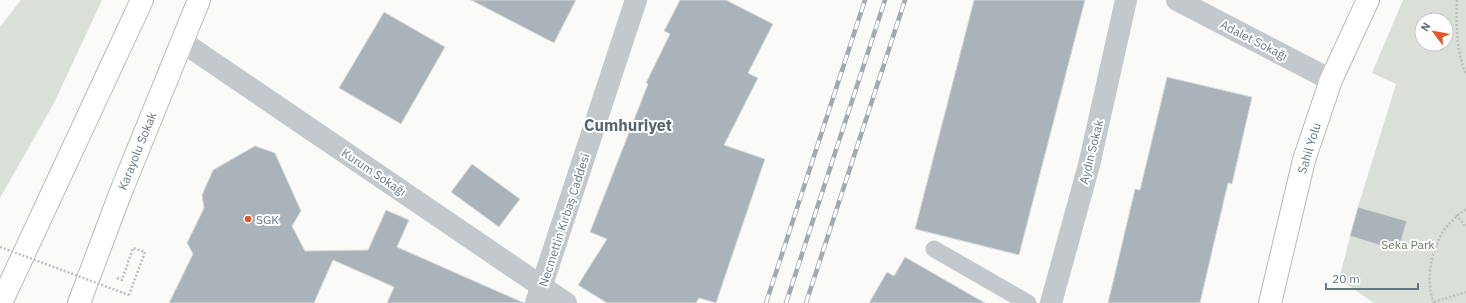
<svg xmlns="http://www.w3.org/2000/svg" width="1466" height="303" viewBox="0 0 1466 303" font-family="'IBM Plex Sans',sans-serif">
  <rect width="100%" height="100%" fill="#fafaf8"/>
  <!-- green -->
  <g fill="#dadfd7" fill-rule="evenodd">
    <polygon points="21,0 102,0 54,103 0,198 0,27"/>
    <path d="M1403,0H1466V303H1374L1339,279L1358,207L1396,84L1372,73ZM1422,20H1446V44H1422Z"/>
  </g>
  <!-- building -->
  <g fill="#aab3b9" stroke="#dcdcda">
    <polygon points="471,0 576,0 554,43"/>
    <polygon points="680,0 726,0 773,24 748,73 758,78 724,145 765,159 716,303 699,298 696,303 607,303 578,285 607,239 590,232 648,84 646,83 670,34 664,31"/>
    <polygon points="974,0 1085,0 1019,255 915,229"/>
    <polygon points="384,12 445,47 401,124 339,88"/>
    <polygon points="1167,77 1252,97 1232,184 1228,183 1200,303 1108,303 1135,189 1140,190"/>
    <polygon points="255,146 275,153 301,211 292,226 305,251 368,250 386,210 409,220 397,247 524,303 387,303 394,287 333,260 314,303 169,303 193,254 187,243 204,208 202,195 213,170"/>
    <polygon points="472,164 520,199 499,227 451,192"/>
    <polygon points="1358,207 1407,221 1398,251 1350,236"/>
    <polygon points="905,257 985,303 869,303 887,272 894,276"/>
  </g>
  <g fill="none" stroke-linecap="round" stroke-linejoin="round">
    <defs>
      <g id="secondary">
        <polyline points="79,303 120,194 199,0"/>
        <polyline points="1270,303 1304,160 1331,80 1368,0"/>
      </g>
      <polyline id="motorway" points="1,303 142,0"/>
    </defs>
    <!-- secondary casing -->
    <use href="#secondary" stroke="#b3babf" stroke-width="24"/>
    <!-- motorway casing -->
    <use href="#motorway" stroke="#b4b9bd" stroke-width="24"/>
    <!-- path -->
    <g stroke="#bbbfc2" stroke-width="2.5" stroke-dasharray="2 2" stroke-linecap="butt">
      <path d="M1457,0C1456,25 1456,51 1466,74"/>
      <polyline points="1456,215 1466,227"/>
      <polyline points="117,278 122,280 133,248 145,252 129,295"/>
      <polyline points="1434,302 1466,292"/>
      <path d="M1434,303C1426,284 1430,257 1439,239C1444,227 1456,216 1466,209"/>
    </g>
    <!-- service -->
    <polyline stroke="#c3c8cc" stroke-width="17" points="934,249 1028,303"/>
    <!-- minor -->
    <g stroke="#c3c8cc" stroke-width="22">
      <polyline points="1177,0 1331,80"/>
      <polyline points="181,41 566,303"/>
      <polyline points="536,303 636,0"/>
      <polyline points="1051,303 1089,165 1126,0"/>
    </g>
    <!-- secondary -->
    <use href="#secondary" stroke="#fff" stroke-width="22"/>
    <!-- motorway -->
    <use href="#motorway" stroke="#fff" stroke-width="22"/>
    <defs>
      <g id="rail">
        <polyline points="766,303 865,0"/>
        <polyline points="786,303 885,0"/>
        <polyline points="806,303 905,0"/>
      </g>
    </defs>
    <!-- rail casing -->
    <use href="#rail" stroke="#a2aab0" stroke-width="4.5"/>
    <!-- rail -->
    <use href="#rail" stroke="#fff" stroke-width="3" stroke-dasharray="9" stroke-linecap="butt"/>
    <!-- path-bridge -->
    <polyline stroke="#bbbfc2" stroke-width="2.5" stroke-dasharray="2 2" stroke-linecap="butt" points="0,247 129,295"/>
  </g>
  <!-- markers -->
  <circle fill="#e4572e" stroke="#fff" stroke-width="1.5" cx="248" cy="219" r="4"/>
  <g text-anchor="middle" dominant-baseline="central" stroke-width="4" stroke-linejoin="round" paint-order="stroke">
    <!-- street labels -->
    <g font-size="12" fill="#657683" stroke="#fff">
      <text transform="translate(1254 40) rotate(27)">Adalet Sokağı</text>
      <text transform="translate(1309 148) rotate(-73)">Sahil Yolu</text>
      <text transform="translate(137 151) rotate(-68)">Karayolu Sokak</text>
      <text transform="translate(1091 152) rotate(-76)">Aydın Sokak</text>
      <text transform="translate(374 172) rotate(34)">Kurum Sokağı</text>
      <text transform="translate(564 220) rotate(-72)">Necmettin Kırbaş Caddesi</text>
    </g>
    <!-- poi labels -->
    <g font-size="12" fill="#657683" stroke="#fff" text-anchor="start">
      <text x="256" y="219">SGK</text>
    </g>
    <!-- park labels -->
    <g font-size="12" fill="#687a64" stroke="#fff">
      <text x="1408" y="244">Seka Park</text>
    </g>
    <!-- district labels -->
    <g font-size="16" font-weight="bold" fill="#57646e" stroke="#fff">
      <text x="628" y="125">Cumhuriyet</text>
    </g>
  </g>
  <!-- north arrow -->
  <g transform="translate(1434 32) rotate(302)"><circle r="19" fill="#ffffff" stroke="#c1c8cd"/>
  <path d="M0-3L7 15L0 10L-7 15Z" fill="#e4572e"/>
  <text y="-6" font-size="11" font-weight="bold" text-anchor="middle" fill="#657683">N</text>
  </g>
  <!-- scale -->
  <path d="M1326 283v6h92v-6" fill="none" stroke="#657683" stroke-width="2"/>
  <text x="1332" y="283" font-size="12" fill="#657683" stroke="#ffffff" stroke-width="3" paint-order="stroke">20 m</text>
</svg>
